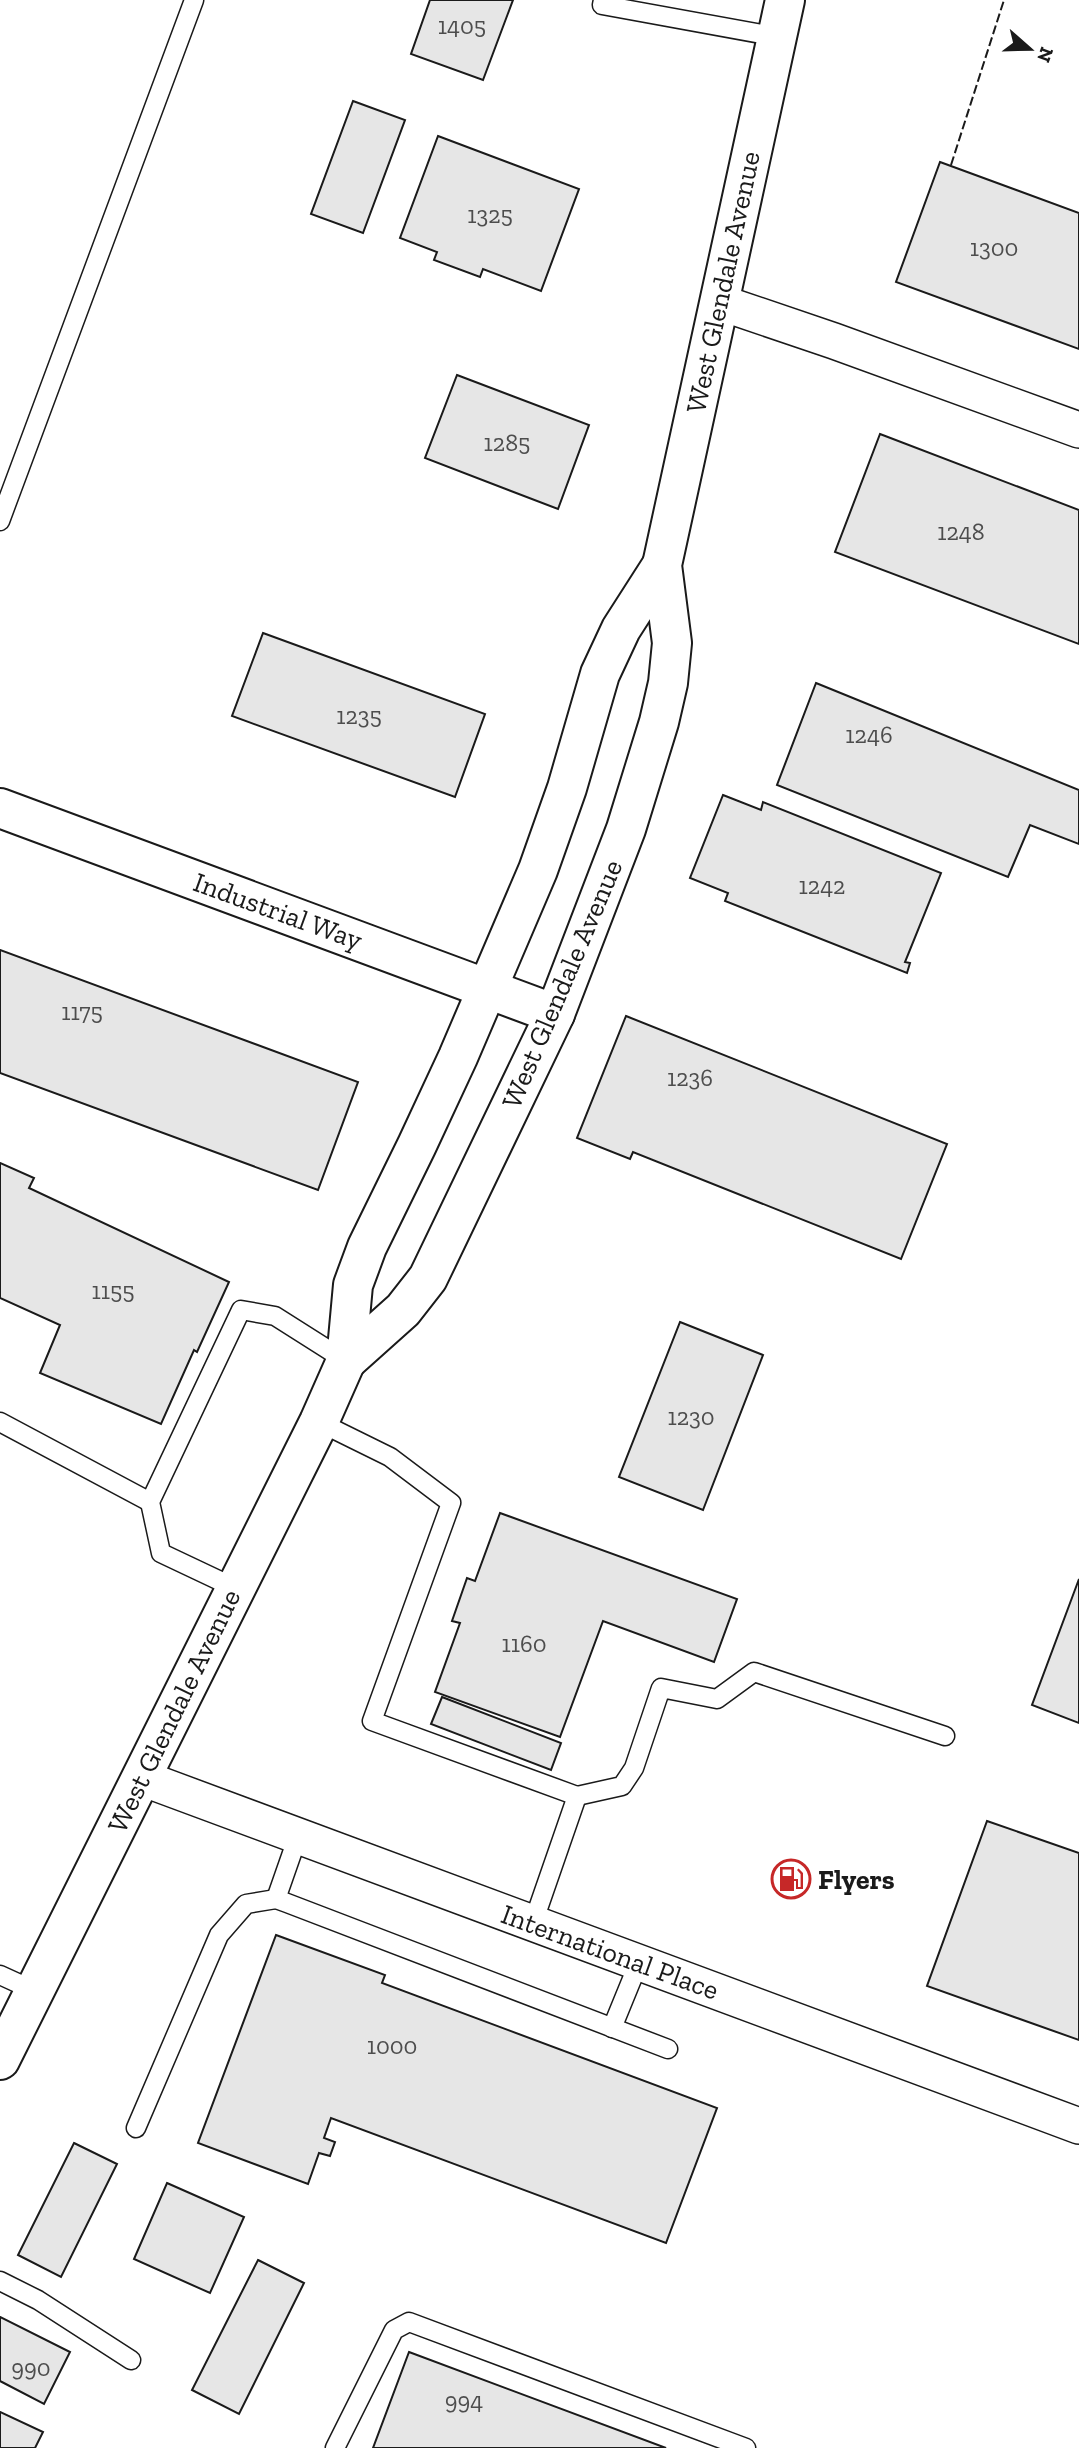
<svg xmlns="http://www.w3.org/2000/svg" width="1079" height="2448" viewBox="0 0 1079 2448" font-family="'Zilla Slab',serif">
  <rect width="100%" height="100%" fill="#fff"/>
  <!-- building -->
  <g fill="#e6e6e6" stroke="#1a1a1a" stroke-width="2">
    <polygon points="430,0 513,0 483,80 411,54"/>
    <polygon points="353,101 405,120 363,233 311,214"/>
    <polygon points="438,136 579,189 541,291 483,269 480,277 434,260 437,252 400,238"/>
    <polygon points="940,162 1079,213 1079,349 896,282"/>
    <polygon points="457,375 589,425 558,509 425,458"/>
    <polygon points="880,434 1079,510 1079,644 835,552"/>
    <polygon points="263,633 485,714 455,797 232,716"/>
    <polygon points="816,683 1079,790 1079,844 1030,825 1008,877 777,785"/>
    <polygon points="723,795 761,810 763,802 941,873 905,962 910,963 907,973 725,901 728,893 690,878"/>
    <polygon points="0,950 358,1082 318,1190 0,1073"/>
    <polygon points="626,1016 947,1144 901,1259 633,1152 630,1159 577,1138"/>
    <polygon points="0,1163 34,1178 29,1188 229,1282 197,1352 194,1350 161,1424 40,1373 60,1325 0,1298"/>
    <polygon points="680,1322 763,1355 703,1510 619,1477"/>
    <polygon points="500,1513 737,1599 714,1662 603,1621 560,1737 435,1692 460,1623 452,1621 467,1578 475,1581"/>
    <polygon points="1079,1579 1079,1723 1032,1705"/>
    <polygon points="442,1697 561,1743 551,1770 431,1724"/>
    <polygon points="987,1821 1079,1853 1079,2040 927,1986"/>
    <polygon points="276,1935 385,1975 382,1983 717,2108 666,2243 331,2118 324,2138 335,2142 330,2156 319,2153 308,2184 198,2143"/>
    <polygon points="74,2143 117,2164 61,2277 18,2255"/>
    <polygon points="167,2183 244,2217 210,2293 134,2259"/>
    <polygon points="258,2260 304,2283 239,2414 192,2390"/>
    <polygon points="0,2317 70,2352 44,2404 0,2381"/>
    <polygon points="409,2352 666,2448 373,2448"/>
    <polygon points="0,2412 43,2432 35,2448 0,2448"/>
  </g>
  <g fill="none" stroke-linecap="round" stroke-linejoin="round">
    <defs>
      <g id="service">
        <polyline points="603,0 602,5 778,37"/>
        <polyline points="0,521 194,0"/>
        <polyline points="0,1422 150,1502"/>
        <polyline points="319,1422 390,1457 451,1503 372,1721 577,1796 533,1923"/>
        <polyline points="235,1588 161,1553 150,1502 241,1310 275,1316 346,1361"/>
        <polyline points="577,1796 622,1786 634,1768 661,1688 717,1699 754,1672 945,1736"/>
        <polyline points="276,1899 298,1836"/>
        <polyline points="0,1975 35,1991"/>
        <polyline points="612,2028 639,1962"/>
        <polyline points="136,2128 219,1935 246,1904 276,1899 287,1903 668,2049"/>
        <polyline points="0,2281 38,2300 131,2360"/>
        <polyline points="335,2448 394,2330 409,2322 746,2448"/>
      </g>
      <g id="minor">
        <polyline points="719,302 834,341 1079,430"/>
        <polyline points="142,1778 1079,2126"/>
      </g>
      <polyline id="tertiary" points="0,808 555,1014"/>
      <g id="secondary">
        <polyline points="346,1361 403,1310 428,1278 555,1014 626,829 659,722 668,683 672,643 662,565 785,0"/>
        <polyline points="0,2060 319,1422 346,1361 353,1285 367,1247 417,1145 458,1057 538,870 567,788 600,674 621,629 662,565"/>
      </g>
    </defs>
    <!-- service casing -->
    <use href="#service" stroke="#1a1a1a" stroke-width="21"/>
    <!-- minor casing -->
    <use href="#minor" stroke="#1a1a1a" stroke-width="38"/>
    <!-- tertiary casing -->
    <use href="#tertiary" stroke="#1a1a1a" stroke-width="42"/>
    <!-- secondary casing -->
    <use href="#secondary" stroke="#1a1a1a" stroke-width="42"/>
    <!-- service -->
    <use href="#service" stroke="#fff" stroke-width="18"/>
    <!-- minor -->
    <use href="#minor" stroke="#fff" stroke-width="35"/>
    <!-- tertiary -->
    <use href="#tertiary" stroke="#fff" stroke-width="38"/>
    <!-- secondary -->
    <use href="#secondary" stroke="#fff" stroke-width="38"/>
    <!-- fence -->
    <polyline stroke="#1a1a1a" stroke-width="2" stroke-dasharray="9 3.5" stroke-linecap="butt" points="951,165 1004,0"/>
  </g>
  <!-- icons -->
  <defs>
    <symbol id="fuel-ring" viewBox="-11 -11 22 22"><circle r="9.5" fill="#fff" stroke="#c62828" stroke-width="1.5"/><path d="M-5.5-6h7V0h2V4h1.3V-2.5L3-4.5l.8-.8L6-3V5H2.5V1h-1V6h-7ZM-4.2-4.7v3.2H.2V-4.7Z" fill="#c62828"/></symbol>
  </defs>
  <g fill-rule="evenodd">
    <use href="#fuel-ring" x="769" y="1857" width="44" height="44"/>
  </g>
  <g text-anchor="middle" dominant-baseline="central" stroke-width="5" stroke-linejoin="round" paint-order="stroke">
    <!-- number labels -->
    <g font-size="24" fill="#4d4d4d">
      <text x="462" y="25">1405</text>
      <text x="490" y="214">1325</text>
      <text x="994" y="247">1300</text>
      <text x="507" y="442">1285</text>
      <text x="961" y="531">1248</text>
      <text x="359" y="715">1235</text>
      <text x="869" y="734">1246</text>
      <text x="822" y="885">1242</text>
      <text x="82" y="1011">1175</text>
      <text x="690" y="1077">1236</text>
      <text x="113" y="1290">1155</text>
      <text x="691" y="1416">1230</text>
      <text x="524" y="1643">1160</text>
      <text x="392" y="2045">1000</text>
      <text x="31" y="2367">990</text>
      <text x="464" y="2400">994</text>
    </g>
    <!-- street labels -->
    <g font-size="28" fill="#1a1a1a" stroke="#fff">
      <text transform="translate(723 282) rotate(-78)">West Glendale Avenue</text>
      <text transform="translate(278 911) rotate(20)">Industrial Way</text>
      <text transform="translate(562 984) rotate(-67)">West Glendale Avenue</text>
      <text transform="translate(174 1711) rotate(-64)">West Glendale Avenue</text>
      <text transform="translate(610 1952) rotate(20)">International Place</text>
    </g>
    <!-- poi labels -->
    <g font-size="28" font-weight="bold" fill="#1a1a1a" stroke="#fff" text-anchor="start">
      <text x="818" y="1879">Flyers</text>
    </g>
  </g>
  <!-- north arrow -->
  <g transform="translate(1030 49) rotate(110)" stroke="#ffffff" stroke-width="5" paint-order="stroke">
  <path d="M0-5L12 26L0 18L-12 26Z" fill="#1a1a1a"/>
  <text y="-10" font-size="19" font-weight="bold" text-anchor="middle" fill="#1a1a1a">N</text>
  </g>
</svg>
